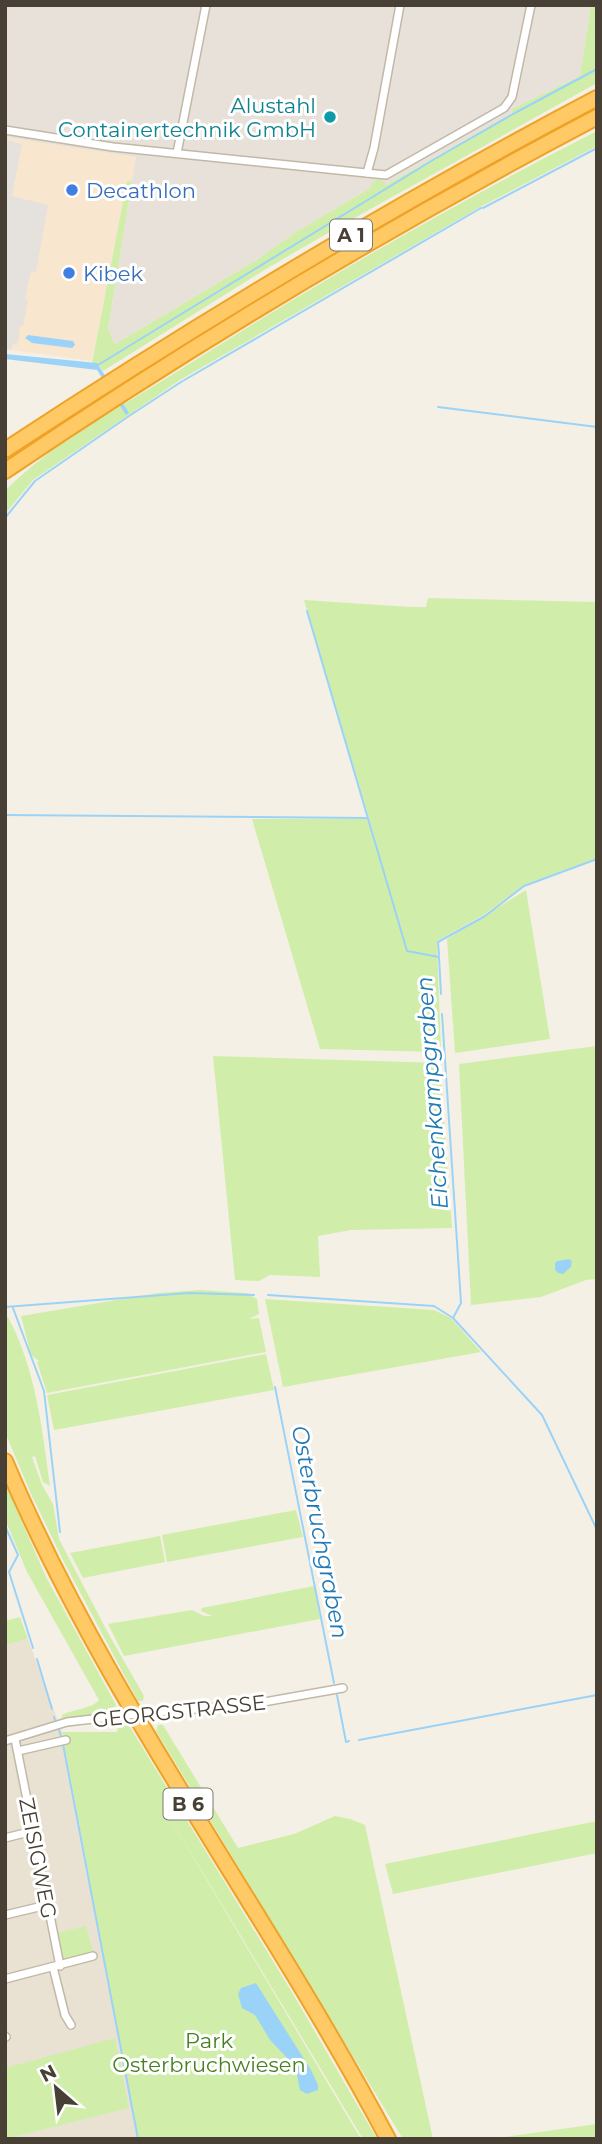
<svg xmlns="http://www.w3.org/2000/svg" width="602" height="2144" viewBox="0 0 602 2144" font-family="Montserrat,sans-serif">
  <rect width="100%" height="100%" fill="#f5f0e5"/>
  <!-- residential -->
  <polygon fill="#e9e2d3" points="28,1639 62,1732 138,2139 5,2139 5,1645"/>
  <!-- commercial -->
  <polygon fill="#f9e6ce" points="5,137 136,156 132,182 127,182 92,361 5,349"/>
  <!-- industrial -->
  <polygon fill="#e7e1da" points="5,5 591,5 580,76 512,109 512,113 386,185 370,188 293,234 258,259 115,344 108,329 136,157 5,137"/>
  <!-- green -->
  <g fill="#d0eea9">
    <polygon points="591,5 597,5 597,83 340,226 266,269 103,371 97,363 92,363 127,181 132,182 108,329 115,344 258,259 293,234 370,188 374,180 384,181 386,185 512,113 512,109 580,76"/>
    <path d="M597,131V146L482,206L180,380L33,480L5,514V491C51,444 114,411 170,376C308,288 450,206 597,131Z"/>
    <polygon points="428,598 597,602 597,858 524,885 485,914 437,941 441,1052 320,1049 252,819 368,819 378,848 304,600 411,607 426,607"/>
    <polygon points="526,890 550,1039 455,1053 447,939"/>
    <polygon points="597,1046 597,1279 586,1280 541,1297 471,1305 459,1064"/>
    <polygon points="213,1056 440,1063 452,1228 351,1230 318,1236 320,1277 270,1275 259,1281 235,1280"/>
    <polygon points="200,1290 246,1293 257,1299 259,1314 249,1319 259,1318 266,1352 47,1393 37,1362 39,1361 31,1355 21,1316 158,1293"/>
    <polygon points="265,1299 434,1310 451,1318 481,1352 283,1387"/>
    <path d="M5,1317H8C36,1370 42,1428 50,1486L43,1482L35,1456L32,1457L42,1485L53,1504L59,1539L108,1633L144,1696L143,1701H138L65,1564L31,1494L5,1432Z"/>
    <polygon points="266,1354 274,1390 54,1430 47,1395"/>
    <path d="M5,1483L46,1577L116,1705L114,1710L61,1720L62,1715C73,1709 92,1709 99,1700L27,1572L5,1519Z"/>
    <polygon points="296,1510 303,1537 167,1562 162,1535"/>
    <polygon points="160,1536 165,1562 83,1578 70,1553"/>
    <polygon points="314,1586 320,1619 124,1656 108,1624 192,1610 204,1616 212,1616 201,1611 202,1608"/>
    <polygon points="20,1617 28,1639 5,1645 5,1621"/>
    <polygon points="124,1724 130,1727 293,1994 377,2139 363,2139 155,1793 361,2139 138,2139 62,1732 117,1732 119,1725"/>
    <polygon points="158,1725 163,1725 238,1848 294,1834 335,1816 350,1819 365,1825 433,2139 403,2139 156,1731"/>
    <polygon points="597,1821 597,1853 393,1894 385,1864"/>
    <polygon points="86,1926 93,1952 64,1959 57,1933"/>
    <polygon points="115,2038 129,2108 5,2139 5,2068"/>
    <polygon points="597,2124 597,2139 491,2139"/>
  </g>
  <!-- parking -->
  <polygon fill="#e5e2de" points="5,140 22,144 12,196 48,205 36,272 31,271 25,299 28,300 23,326 20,326 18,343 12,345 11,350 5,349"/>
  <!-- water -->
  <g fill="#9bd3f8">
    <polygon points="28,335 73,341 75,345 72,348 32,343 25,338"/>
    <polygon points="5,354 97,363 129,413 126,415 97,370 5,359"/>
    <polygon points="569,1259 572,1261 571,1267 563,1274 558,1273 555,1270 555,1263 557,1261"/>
    <polygon points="256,1983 311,2070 318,2085 318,2090 307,2094 300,2090 296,2070 291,2062 270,2040 255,2015 242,2008 238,1994 241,1988"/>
  </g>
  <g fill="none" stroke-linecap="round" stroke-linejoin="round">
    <!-- stream -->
    <g stroke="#9bd3f8" stroke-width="2">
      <polyline points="483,208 597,148"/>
      <polyline points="98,365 433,160 513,114 597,69"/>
      <polyline points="438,407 597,427"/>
      <polyline points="5,518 35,481 129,416 181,382 481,208"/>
      <polyline points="307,611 407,951 439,957 441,994"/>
      <polyline points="5,815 367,818"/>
      <polyline points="439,955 438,942 485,916 524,886 597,859"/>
      <polyline points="442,1014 461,1303 453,1318"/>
      <polyline points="268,1295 434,1306 453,1318 542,1415 597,1530"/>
      <polyline points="5,1307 189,1293 254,1295"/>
      <polyline points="13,1308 44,1391 60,1532"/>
      <polyline points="275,1387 334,1683"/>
      <polyline points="5,1526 18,1555 9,1572 33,1648"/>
      <polyline points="37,1659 52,1709"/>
      <polyline points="337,1695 346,1742 349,1741"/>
      <polyline points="54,1717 55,1720"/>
      <polyline points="59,1730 61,1736"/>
      <polyline points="359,1740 597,1695"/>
      <polyline points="63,1744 138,2139"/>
    </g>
    <defs>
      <g id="street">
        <polyline points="5,130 113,147 386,175 504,108 512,97 531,5"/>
        <polyline points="177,153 206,5"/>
        <polyline points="367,173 374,148 400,5"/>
        <polyline points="147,1713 247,1705 343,1688"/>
        <polyline points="15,1739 60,1966"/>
        <polyline points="5,1741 67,1722 119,1716"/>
        <polyline points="18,1751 66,1740"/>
        <polyline points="5,1838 33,1831"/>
        <polyline points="5,1915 47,1905"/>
        <polyline points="53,1967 65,2015 71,2025"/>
        <polyline points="5,1979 93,1956"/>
        <polyline points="5,2036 6,2037"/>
      </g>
      <g id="highway">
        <path d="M5,450C197,324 394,205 597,98"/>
        <path d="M5,471C196,342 394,224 597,117"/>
        <path d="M5,1461C106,1701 266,1909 388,2139"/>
      </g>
    </defs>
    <!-- street casing -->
    <use href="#street" stroke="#c1b8a7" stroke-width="10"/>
    <!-- highway casing -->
    <use href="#highway" stroke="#efa225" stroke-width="18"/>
    <!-- street -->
    <use href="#street" stroke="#fff" stroke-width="7"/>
    <!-- highway -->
    <use href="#highway" stroke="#ffca66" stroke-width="14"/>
    <defs>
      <polyline id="street-bridge" points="119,1716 147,1713"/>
    </defs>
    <!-- street-bridge casing -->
    <use href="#street-bridge" stroke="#c1b8a7" stroke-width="10" stroke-linecap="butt"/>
    <!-- street-bridge -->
    <use href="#street-bridge" stroke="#fff" stroke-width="7"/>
  </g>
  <!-- markers -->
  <circle fill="#0f9aa8" stroke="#fff" stroke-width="2.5" cx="330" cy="117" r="7"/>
  <g fill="#3f7fe0" stroke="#fff" stroke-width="2.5">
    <circle cx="72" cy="190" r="7"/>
    <circle cx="69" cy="273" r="7"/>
  </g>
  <g text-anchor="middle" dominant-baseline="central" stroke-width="6" stroke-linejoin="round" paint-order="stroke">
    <!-- shield labels -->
    <g fill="#fff" stroke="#7f7971" stroke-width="2">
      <rect x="330" y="219.5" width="42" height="31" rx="5"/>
      <rect x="163.5" y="1788.5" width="49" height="31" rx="5"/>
    </g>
    <g font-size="19" font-weight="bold" fill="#484034">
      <text x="351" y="235">A 1</text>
      <text x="188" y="1804">B 6</text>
    </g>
    <!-- culture labels -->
    <g font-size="21" fill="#0d838f" stroke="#fff" text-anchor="end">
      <text x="316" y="105">Alustahl<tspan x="316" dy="24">Containertechnik GmbH</tspan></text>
    </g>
    <!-- shop labels -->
    <g font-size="21" fill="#366cbe" stroke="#fff" text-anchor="start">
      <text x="86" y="190">Decathlon</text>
      <text x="83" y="273">Kibek</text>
    </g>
    <!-- street labels -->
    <g font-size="21" fill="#484034" stroke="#fff">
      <text transform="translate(179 1711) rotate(-6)">GEORGSTRASSE</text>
      <text transform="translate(38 1858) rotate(79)">ZEISIGWEG</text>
    </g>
    <!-- park labels -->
    <g font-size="21" fill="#468021" stroke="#fff">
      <text x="209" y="2040">Park<tspan x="209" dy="24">Osterbruchwiesen</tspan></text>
    </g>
    <!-- water labels -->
    <g font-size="23" font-style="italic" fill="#207ab7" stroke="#fff">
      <text transform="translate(432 1093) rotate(-94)">Eichenkampgraben</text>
      <text transform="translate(320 1532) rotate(79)">Osterbruchgraben</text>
    </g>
  </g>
  <!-- border -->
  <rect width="602" height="2144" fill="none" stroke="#484034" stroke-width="14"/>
  <!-- north arrow -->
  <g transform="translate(56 2088) rotate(332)" stroke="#ffffff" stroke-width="5" paint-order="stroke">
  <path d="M0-5L12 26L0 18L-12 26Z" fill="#484034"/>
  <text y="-10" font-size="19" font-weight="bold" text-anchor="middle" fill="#484034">N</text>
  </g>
</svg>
